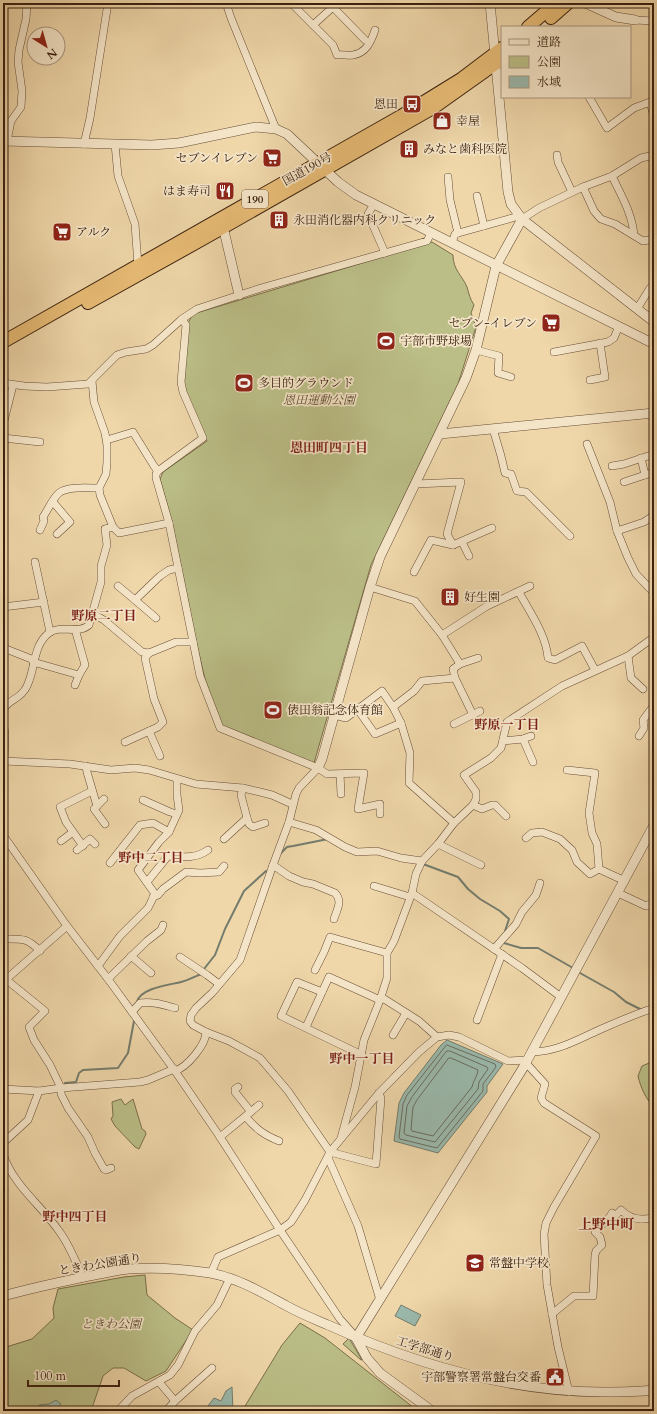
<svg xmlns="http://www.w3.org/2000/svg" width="657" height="1414" viewBox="0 0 657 1414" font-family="Cardo,'Noto Serif JP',serif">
  <rect width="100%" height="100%" fill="#efd7aa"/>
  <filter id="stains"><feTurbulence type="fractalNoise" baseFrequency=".005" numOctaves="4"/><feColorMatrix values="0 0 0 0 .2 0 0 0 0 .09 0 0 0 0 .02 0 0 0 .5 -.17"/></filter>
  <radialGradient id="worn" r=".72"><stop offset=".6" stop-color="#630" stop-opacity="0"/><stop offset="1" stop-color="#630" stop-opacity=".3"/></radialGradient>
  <!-- green -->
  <g fill="#bbbe87" stroke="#7a6f4b">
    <path d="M432,242L453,255C453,270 462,275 467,287C469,294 470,299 474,305L471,313L476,327L458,384L371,565L314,763L222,726L205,679L196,641L172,522L160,479L163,472L207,441L185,392L183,381L188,323L193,314Z"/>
    <path d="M654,1061V1107C645,1098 641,1088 638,1076L642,1066Z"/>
    <polygon points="121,1099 125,1105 133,1099 142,1129 145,1131 146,1134 139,1149 135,1147 115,1126 111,1119 113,1116 112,1102"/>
    <polygon points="145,1275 147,1295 175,1318 193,1330 166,1371 146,1381 124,1368 113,1368 103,1376 91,1411 3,1411 3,1348 32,1339 54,1318 53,1308 58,1289 124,1277"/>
    <polygon points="300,1323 325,1338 418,1411 242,1411 282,1345"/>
    <polygon points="349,1338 362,1360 361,1360 343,1344"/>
  </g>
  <!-- water -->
  <g fill="#9ab9ac" stroke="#747c6d">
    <polygon points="447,1040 503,1064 487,1086 487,1092 438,1153 394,1141 399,1103 404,1093 441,1045"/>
    <polygon points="401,1305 421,1315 415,1326 395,1316"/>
    <polygon points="232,1387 233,1411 204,1411 214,1398 221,1401 226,1391"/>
    <polygon points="56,1400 61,1404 55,1411 24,1411 26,1409 34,1411 39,1405 49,1404"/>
  </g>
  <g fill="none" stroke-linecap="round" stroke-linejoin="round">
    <!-- shore -->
    <g stroke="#6a6c5e" stroke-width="1">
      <polygon points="447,1045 495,1064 496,1067 483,1084 483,1091 437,1148 400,1139 399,1137 403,1104 407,1095 444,1048"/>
      <polygon points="447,1051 450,1051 487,1067 488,1069 479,1082 478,1089 435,1142 406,1135 404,1133 407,1106 412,1097"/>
      <path d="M449,1058H451L478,1070C478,1075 473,1081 472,1087L433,1136L412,1131L411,1129L413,1107L417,1100Z"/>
    </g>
    <!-- stream -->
    <g stroke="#747c6d" stroke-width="2">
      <polyline points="280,854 287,847 293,846 328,839"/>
      <polyline points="423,864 458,877 468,889 480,899 500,911 509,919 505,931"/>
      <polyline points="504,943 521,948 538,948 573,968"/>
      <polyline points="204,969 215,955 225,929 244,891 266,871"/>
      <polyline points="580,973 614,992 626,1002 640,1009"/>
      <path d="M137,1002C140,988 169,985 181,982C188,980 194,977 201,974"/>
      <polyline points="65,1083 76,1082 79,1073 83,1070 118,1068 128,1053 134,1021"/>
    </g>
    <defs>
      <g id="minor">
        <polyline points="226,3 231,18 276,129"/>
        <path d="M291,3L333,45L337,55C343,54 348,56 353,55C366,53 371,42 375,30"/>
        <polyline points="329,3 365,40"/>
        <polyline points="635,20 654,21"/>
        <polyline points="313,25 333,7"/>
        <polyline points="589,97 607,128 634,108 650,102 654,117"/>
        <polyline points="7,141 11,121 21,107 22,91 18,62 19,50 26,19 27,3"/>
        <polyline points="84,144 90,118 108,3"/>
        <polyline points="115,144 118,176 135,224 138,265"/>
        <polyline points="557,155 558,162 572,192"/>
        <path d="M612,176C621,195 632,213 634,235"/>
        <polyline points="448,177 450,200 458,233"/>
        <polyline points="583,187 594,211 601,219 615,224 643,241 654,239"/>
        <polyline points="477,196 484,226"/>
        <polyline points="374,204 368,214 385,253"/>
        <polyline points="522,219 539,208 583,187 612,176 641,158 654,155"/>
        <polyline points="452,243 455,234 519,216"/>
        <polyline points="637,309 650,288 654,286"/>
        <polyline points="182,319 186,325 181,382 183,392 203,438 158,471 156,474 156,478 169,523 200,676 220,728 318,768 327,774 364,773 358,809 380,804 380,814"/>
        <polyline points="476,350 499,356 498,373 511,377"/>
        <polyline points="554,352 608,342 614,338 619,326"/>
        <polyline points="590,380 605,377 600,343"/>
        <polyline points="92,381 94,402 105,433 107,445 107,462 106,474 99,488 100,495 113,527 119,533 169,523"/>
        <polyline points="3,383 24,386 47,387 88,384 117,355 126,352 146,349 153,345 182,319 197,309 261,288 427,241 431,233"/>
        <polyline points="3,425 13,385"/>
        <polyline points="493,429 501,456 505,473 511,474 517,491 526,492 570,536"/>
        <polyline points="3,438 40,442"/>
        <polyline points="107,440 133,432 154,466 158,471"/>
        <polyline points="587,444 610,502 617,531 628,558 636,574 654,593"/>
        <polyline points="641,458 645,475"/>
        <polyline points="3,463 3,467"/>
        <polyline points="612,466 624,464 654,454"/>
        <polyline points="624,482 654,472"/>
        <polyline points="416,484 461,482 447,534 453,545 492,528"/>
        <polyline points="53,502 70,522 57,534"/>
        <path d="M40,530L44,521L43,517C48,510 52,499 59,493C67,486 88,488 99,488"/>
        <polyline points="617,531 644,522 654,515"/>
        <polyline points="462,542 469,556"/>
        <polyline points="35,562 50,632"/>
        <polyline points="414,572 431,540 453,545"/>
        <polyline points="118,586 135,600"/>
        <polyline points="370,587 415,601 442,635 460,664"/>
        <path d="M520,594C531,614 546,635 548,658L555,660L582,646L595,670"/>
        <polyline points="3,607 44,602"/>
        <polyline points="93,614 104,620 142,652 149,653 176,642 193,642"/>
        <polyline points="156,618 135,600 160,576 169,570 178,568"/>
        <polyline points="442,635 487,606 530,586"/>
        <polyline points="3,639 3,644 6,649 34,660"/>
        <polyline points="628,656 631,678 643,689"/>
        <polyline points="33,662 79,675"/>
        <polyline points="455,678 473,715"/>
        <polyline points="75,685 79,675 85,665 75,629"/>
        <polyline points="393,707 414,691 422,681 455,678 453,669 460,664 478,658"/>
        <path d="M3,710C7,701 18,699 23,692C26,689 28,684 29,681C35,666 34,644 49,633C61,624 78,635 89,625L101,582V566L107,545L105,529L113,527"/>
        <polyline points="358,710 375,734 401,723"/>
        <polyline points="334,715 346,718 382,691 393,707 401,723 410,753 409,783 454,823"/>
        <polyline points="3,720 5,735 4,761"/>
        <polyline points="454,724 480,711"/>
        <polyline points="149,731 160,756"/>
        <polyline points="639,736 644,728 643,720 654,705"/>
        <polyline points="523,739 533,762"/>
        <polyline points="503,741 523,739 531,736"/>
        <polyline points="125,742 158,727 163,722 154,699 145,658 149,653"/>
        <polyline points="3,761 70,764 111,770 135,768 149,770 196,784 243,788 260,792 272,795 292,804"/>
        <polyline points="86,766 87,772 97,806"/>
        <polyline points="318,768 299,788 296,794 289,822 273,865 240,960 212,993 196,1008 191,1015 190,1021 193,1025 206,1032 229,1041 260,1058 288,1091 330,1152 376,1164 381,1098 379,1093"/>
        <polyline points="567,770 595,773 589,813 592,833 597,844 599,869 625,881"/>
        <polyline points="340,774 341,794"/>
        <polyline points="243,788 241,795 247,818"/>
        <polyline points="104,799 94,809 105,824"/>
        <polyline points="143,800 170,812 177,814"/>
        <polyline points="473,805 482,809 492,805 495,805 506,816"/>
        <polyline points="289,822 316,830 345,847 357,852 377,851 401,858 422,861"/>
        <polyline points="3,835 67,926 108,979 175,1071 220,1137 280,1230 340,1319 355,1336"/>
        <polyline points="526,838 532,833 542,832 560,839 572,850 577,862 590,874 599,869"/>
        <polyline points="224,839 247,818 249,824 253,827 265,823"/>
        <polyline points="61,841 73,832"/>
        <polyline points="438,844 481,865"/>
        <polyline points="83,846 66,822 60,807 92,791"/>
        <polyline points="77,850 90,839 95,844"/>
        <polyline points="110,863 140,825 153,823 169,832"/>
        <path d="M273,865L289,876L303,882L313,884L335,893C343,901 337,909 334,919"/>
        <path d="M147,882L168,856C183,857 195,859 208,850"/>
        <polyline points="374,886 410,897"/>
        <polyline points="412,893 522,968 561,997"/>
        <polyline points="618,893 646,906 654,902"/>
        <polyline points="153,897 158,895 163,889 186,872 200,873 219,872 224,866"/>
        <polyline points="3,903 4,903"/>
        <path d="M3,939C22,939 26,937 40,951"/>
        <polyline points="494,949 516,924 522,912 536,895 540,883"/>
        <polyline points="131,956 151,973"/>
        <polyline points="180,957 207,975 219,984"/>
        <polyline points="98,966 120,936 148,908 155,894 138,870 159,842 169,832 179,810 177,795 177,779"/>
        <polyline points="315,970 324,952 330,937 387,953"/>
        <polyline points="3,977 45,1011 29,1027 34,1040 50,1065 61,1088 61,1094 68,1108 88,1137 95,1153 104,1169 106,1170 111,1168"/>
        <polyline points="108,979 147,941 161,930 163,925"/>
        <polyline points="3,982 67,926"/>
        <polyline points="322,992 297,982 281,1016 362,1055"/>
        <polyline points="381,997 419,1021 437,1037"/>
        <path d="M132,1012L140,1003C152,1001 164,1005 175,1008"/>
        <polyline points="477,1020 502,954"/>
        <polyline points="306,1027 329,977 380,1000"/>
        <polyline points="393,1035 406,1013"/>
        <path d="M531,1052C559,1051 574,1041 599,1030C617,1022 635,1014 654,1008"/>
        <polyline points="526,1063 545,1084 541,1098 544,1103 596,1136 554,1207 546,1223 544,1234 547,1285 558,1347 569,1392"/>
        <path d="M175,1071C187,1067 206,1045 206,1032"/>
        <polyline points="238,1087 235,1089 235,1092 251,1112"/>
        <polyline points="3,1089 39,1091 61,1088 140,1082 148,1080 174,1069"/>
        <path d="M246,1117C256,1129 264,1135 279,1141"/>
        <polyline points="220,1137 259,1105"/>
        <polyline points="341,1138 355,1087 364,1040 380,1000 387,978 387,953 394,941 412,893 416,874 422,861 438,844 454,823 473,805 476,799 476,792 464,775 491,758 501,748 507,722 562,686 628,656 654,637"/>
        <polyline points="3,1143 28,1120 39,1091"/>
        <path d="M3,1154C13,1185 41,1205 59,1231C69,1244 76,1262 83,1278"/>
        <polyline points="329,1154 329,1160 358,1226 380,1300"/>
        <polyline points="211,1273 218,1257 280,1230 291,1222 305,1200 330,1152 379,1093 419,1052 437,1037 449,1035 459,1037 508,1061 527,1060"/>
        <path d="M552,1314L574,1296H593L595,1255L596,1251L602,1245L600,1237L595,1232C600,1224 608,1222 612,1213L615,1216L621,1210C630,1219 642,1221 654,1217"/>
        <polyline points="159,1382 175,1401"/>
        <polyline points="118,1411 132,1396 170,1375 178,1365 195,1331 217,1305 230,1278"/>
        <polyline points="166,1411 175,1401 212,1368"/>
      </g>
      <g id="tertiary">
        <polyline points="490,3 508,192 511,204 522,219 654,322"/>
        <polyline points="585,3 616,17 635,20"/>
        <polyline points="3,141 152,145 179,143 256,127 276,129 287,134 338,182 356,195 654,344"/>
        <polyline points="222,222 239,295"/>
        <polyline points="440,434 654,413"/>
        <polyline points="318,768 322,759 370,587 380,557 466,378 476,350 496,266 522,219"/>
        <path d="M3,1296C32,1288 60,1282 89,1276C102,1274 116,1270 129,1269C156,1267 184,1269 210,1273C238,1278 261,1292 285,1305C299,1313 314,1319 328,1325C415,1364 507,1392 603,1392C620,1392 637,1392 654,1390"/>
        <polyline points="356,1338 523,1068 654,825"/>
        <polyline points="356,1338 367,1358 380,1373 432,1411"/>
      </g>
      <g id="trunk">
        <polyline points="551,18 568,3"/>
        <polyline points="528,27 556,3"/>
        <polyline points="88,303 210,235 433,108 502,59"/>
        <polyline points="3,342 401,116 461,79 502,48"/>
      </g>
    </defs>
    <!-- minor casing -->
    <use href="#minor" stroke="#674e36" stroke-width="8"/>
    <!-- tertiary casing -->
    <use href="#tertiary" stroke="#674e36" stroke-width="10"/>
    <!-- trunk casing -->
    <use href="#trunk" stroke="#3a200f" stroke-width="14"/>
    <!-- minor -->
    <use href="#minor" stroke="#f5e5c8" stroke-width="7"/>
    <!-- tertiary -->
    <use href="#tertiary" stroke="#f5e5c8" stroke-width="9"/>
    <!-- trunk -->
    <use href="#trunk" stroke="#e8bc75" stroke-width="12"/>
  </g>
  <!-- icons -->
  <defs>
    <symbol id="bus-square" viewBox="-11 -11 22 22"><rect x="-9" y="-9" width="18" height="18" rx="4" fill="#8f2418" stroke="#f5e5c8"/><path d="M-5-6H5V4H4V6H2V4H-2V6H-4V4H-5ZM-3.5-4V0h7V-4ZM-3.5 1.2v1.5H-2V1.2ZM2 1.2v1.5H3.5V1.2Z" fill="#fff"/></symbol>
    <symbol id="shop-square" viewBox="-11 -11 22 22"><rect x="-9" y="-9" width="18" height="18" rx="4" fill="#8f2418" stroke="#f5e5c8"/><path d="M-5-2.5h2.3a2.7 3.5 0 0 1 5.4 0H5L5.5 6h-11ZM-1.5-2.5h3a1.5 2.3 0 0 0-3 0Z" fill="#fff"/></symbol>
    <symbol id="building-square" viewBox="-11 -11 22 22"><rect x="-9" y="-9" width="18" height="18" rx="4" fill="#8f2418" stroke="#f5e5c8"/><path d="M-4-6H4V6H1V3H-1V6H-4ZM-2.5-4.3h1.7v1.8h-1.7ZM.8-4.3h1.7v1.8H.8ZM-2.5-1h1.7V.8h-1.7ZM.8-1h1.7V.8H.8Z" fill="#fff"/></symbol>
    <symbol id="supermarket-square" viewBox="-11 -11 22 22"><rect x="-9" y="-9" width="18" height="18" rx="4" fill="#8f2418" stroke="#f5e5c8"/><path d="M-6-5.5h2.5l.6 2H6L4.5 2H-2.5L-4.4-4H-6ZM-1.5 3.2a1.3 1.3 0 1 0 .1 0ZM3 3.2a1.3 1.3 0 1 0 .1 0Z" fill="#fff"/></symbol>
    <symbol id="restaurant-square" viewBox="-11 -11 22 22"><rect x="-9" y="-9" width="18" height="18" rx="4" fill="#8f2418" stroke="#f5e5c8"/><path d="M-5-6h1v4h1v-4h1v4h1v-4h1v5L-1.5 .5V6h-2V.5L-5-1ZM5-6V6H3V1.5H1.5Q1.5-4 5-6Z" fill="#fff"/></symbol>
    <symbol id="stadium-square" viewBox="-11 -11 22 22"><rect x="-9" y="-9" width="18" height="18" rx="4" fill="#8f2418" stroke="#f5e5c8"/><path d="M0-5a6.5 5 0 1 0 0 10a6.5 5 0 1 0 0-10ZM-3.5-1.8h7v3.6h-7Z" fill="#fff"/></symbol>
    <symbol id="school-square" viewBox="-11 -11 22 22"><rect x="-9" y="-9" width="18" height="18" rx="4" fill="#8f2418" stroke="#f5e5c8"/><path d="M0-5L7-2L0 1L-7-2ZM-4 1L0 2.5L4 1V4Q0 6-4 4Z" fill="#fff"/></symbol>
    <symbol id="civic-square" viewBox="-11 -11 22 22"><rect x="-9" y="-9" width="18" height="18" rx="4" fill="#8f2418" stroke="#f5e5c8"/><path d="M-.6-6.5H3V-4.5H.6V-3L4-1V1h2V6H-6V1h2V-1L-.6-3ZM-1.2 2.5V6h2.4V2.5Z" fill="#fff"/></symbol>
  </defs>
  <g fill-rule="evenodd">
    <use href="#bus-square" x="401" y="93" width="22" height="22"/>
    <use href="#shop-square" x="431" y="110" width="22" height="22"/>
    <use href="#building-square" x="398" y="138" width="22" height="22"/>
    <use href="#supermarket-square" x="261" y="147" width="22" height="22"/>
    <use href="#restaurant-square" x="214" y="180" width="22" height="22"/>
    <use href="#building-square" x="268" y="209" width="22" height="22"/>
    <use href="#supermarket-square" x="51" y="221" width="22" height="22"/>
    <use href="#supermarket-square" x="540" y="312" width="22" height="22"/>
    <use href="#stadium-square" x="375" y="330" width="22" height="22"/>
    <use href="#stadium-square" x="233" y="372" width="22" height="22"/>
    <use href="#building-square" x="439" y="586" width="22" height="22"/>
    <use href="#stadium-square" x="262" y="699" width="22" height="22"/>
    <use href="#school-square" x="464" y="1252" width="22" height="22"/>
    <use href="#civic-square" x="544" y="1366" width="22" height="22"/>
  </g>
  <g text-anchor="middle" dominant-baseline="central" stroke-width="3.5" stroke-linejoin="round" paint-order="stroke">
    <!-- shield labels -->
    <rect fill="#f5e5c8" stroke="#725b46" stroke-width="1" x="242" y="190" width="26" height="18" rx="3"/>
    <g font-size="11" font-weight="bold" fill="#3a200f">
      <text x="255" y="199">190</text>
    </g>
    <!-- poi labels -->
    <g font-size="12" fill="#3a200f" stroke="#f5e5c8" text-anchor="start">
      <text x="398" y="104" text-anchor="end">恩田</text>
      <text x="456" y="121">幸屋</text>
      <text x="423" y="149">みなと歯科医院</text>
      <text x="258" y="158" text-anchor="end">セブンイレブン</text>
      <text x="211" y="191" text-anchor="end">はま寿司</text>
      <text x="293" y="220">永田消化器内科クリニック</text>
      <text x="76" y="232">アルク</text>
      <text x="537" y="323" text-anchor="end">セブン-イレブン</text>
      <text x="400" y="341">宇部市野球場</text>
      <text x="258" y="383">多目的グラウンド</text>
      <text x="464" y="597">好生園</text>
      <text x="287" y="710">俵田翁記念体育館</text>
      <text x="489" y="1263">常盤中学校</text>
      <text x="541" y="1377" text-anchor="end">宇部警察署常盤台交番</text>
    </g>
    <!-- street labels -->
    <g font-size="12" fill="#3a200f" stroke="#f5e5c8">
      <text transform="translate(307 169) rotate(-29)">国道190号</text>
      <text transform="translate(100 1264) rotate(-9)">ときわ公園通り</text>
      <text transform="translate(425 1349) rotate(17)">工学部通り</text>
    </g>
    <!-- park labels -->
    <g font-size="12" font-style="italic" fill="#5a482d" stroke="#f5e5c8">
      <text x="319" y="400">恩田運動公園</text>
      <text x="111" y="1324">ときわ公園</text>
    </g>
    <!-- neighbourhood labels -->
    <g font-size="13" font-weight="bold" fill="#7a1f14" stroke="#f5e5c8">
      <text x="329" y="448">恩田町四丁目</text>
      <text x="104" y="616">野原二丁目</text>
      <text x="507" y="725">野原一丁目</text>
      <text x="151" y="858">野中二丁目</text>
      <text x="362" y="1059">野中一丁目</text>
      <text x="75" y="1217">野中四丁目</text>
    </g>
    <!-- quarter labels -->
    <g font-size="14" font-weight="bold" fill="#7a1f14" stroke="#f5e5c8">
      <text x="606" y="1224">上野中町</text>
    </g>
  </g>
  <!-- margin -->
  <rect width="657" height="1414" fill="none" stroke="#efd7aa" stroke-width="16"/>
  <rect x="4" y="4" width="649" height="1406" fill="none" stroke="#3a200f" stroke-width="2"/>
  <rect x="8" y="8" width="641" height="1398" fill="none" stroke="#3a200f"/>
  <!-- legend -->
  <rect x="501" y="26" width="130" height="72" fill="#f5e5c8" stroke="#aa967e"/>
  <rect x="509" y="39" width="20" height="6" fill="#f5e5c8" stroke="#aa967e"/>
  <text x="537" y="46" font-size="12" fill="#3a200f">道路</text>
  <rect x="509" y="56" width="20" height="12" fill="#bbbe87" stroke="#aa967e"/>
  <text x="537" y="66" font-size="12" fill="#3a200f">公園</text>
  <rect x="509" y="76" width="20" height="12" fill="#9ab9ac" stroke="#aa967e"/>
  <text x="537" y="86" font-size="12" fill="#3a200f">水域</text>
  <!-- north arrow -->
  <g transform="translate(46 46) rotate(143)"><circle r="19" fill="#f5e5c8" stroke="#aa967e"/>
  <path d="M0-3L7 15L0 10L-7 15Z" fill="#8f2418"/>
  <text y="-6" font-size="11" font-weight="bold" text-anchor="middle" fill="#3a200f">N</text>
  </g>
  <!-- scale -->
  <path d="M28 1380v6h91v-6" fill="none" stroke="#3a200f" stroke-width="2"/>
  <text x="34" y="1380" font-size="12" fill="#3a200f" stroke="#f5e5c8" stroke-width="3" paint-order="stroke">100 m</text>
  <rect width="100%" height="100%" filter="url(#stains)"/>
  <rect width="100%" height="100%" fill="url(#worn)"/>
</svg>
